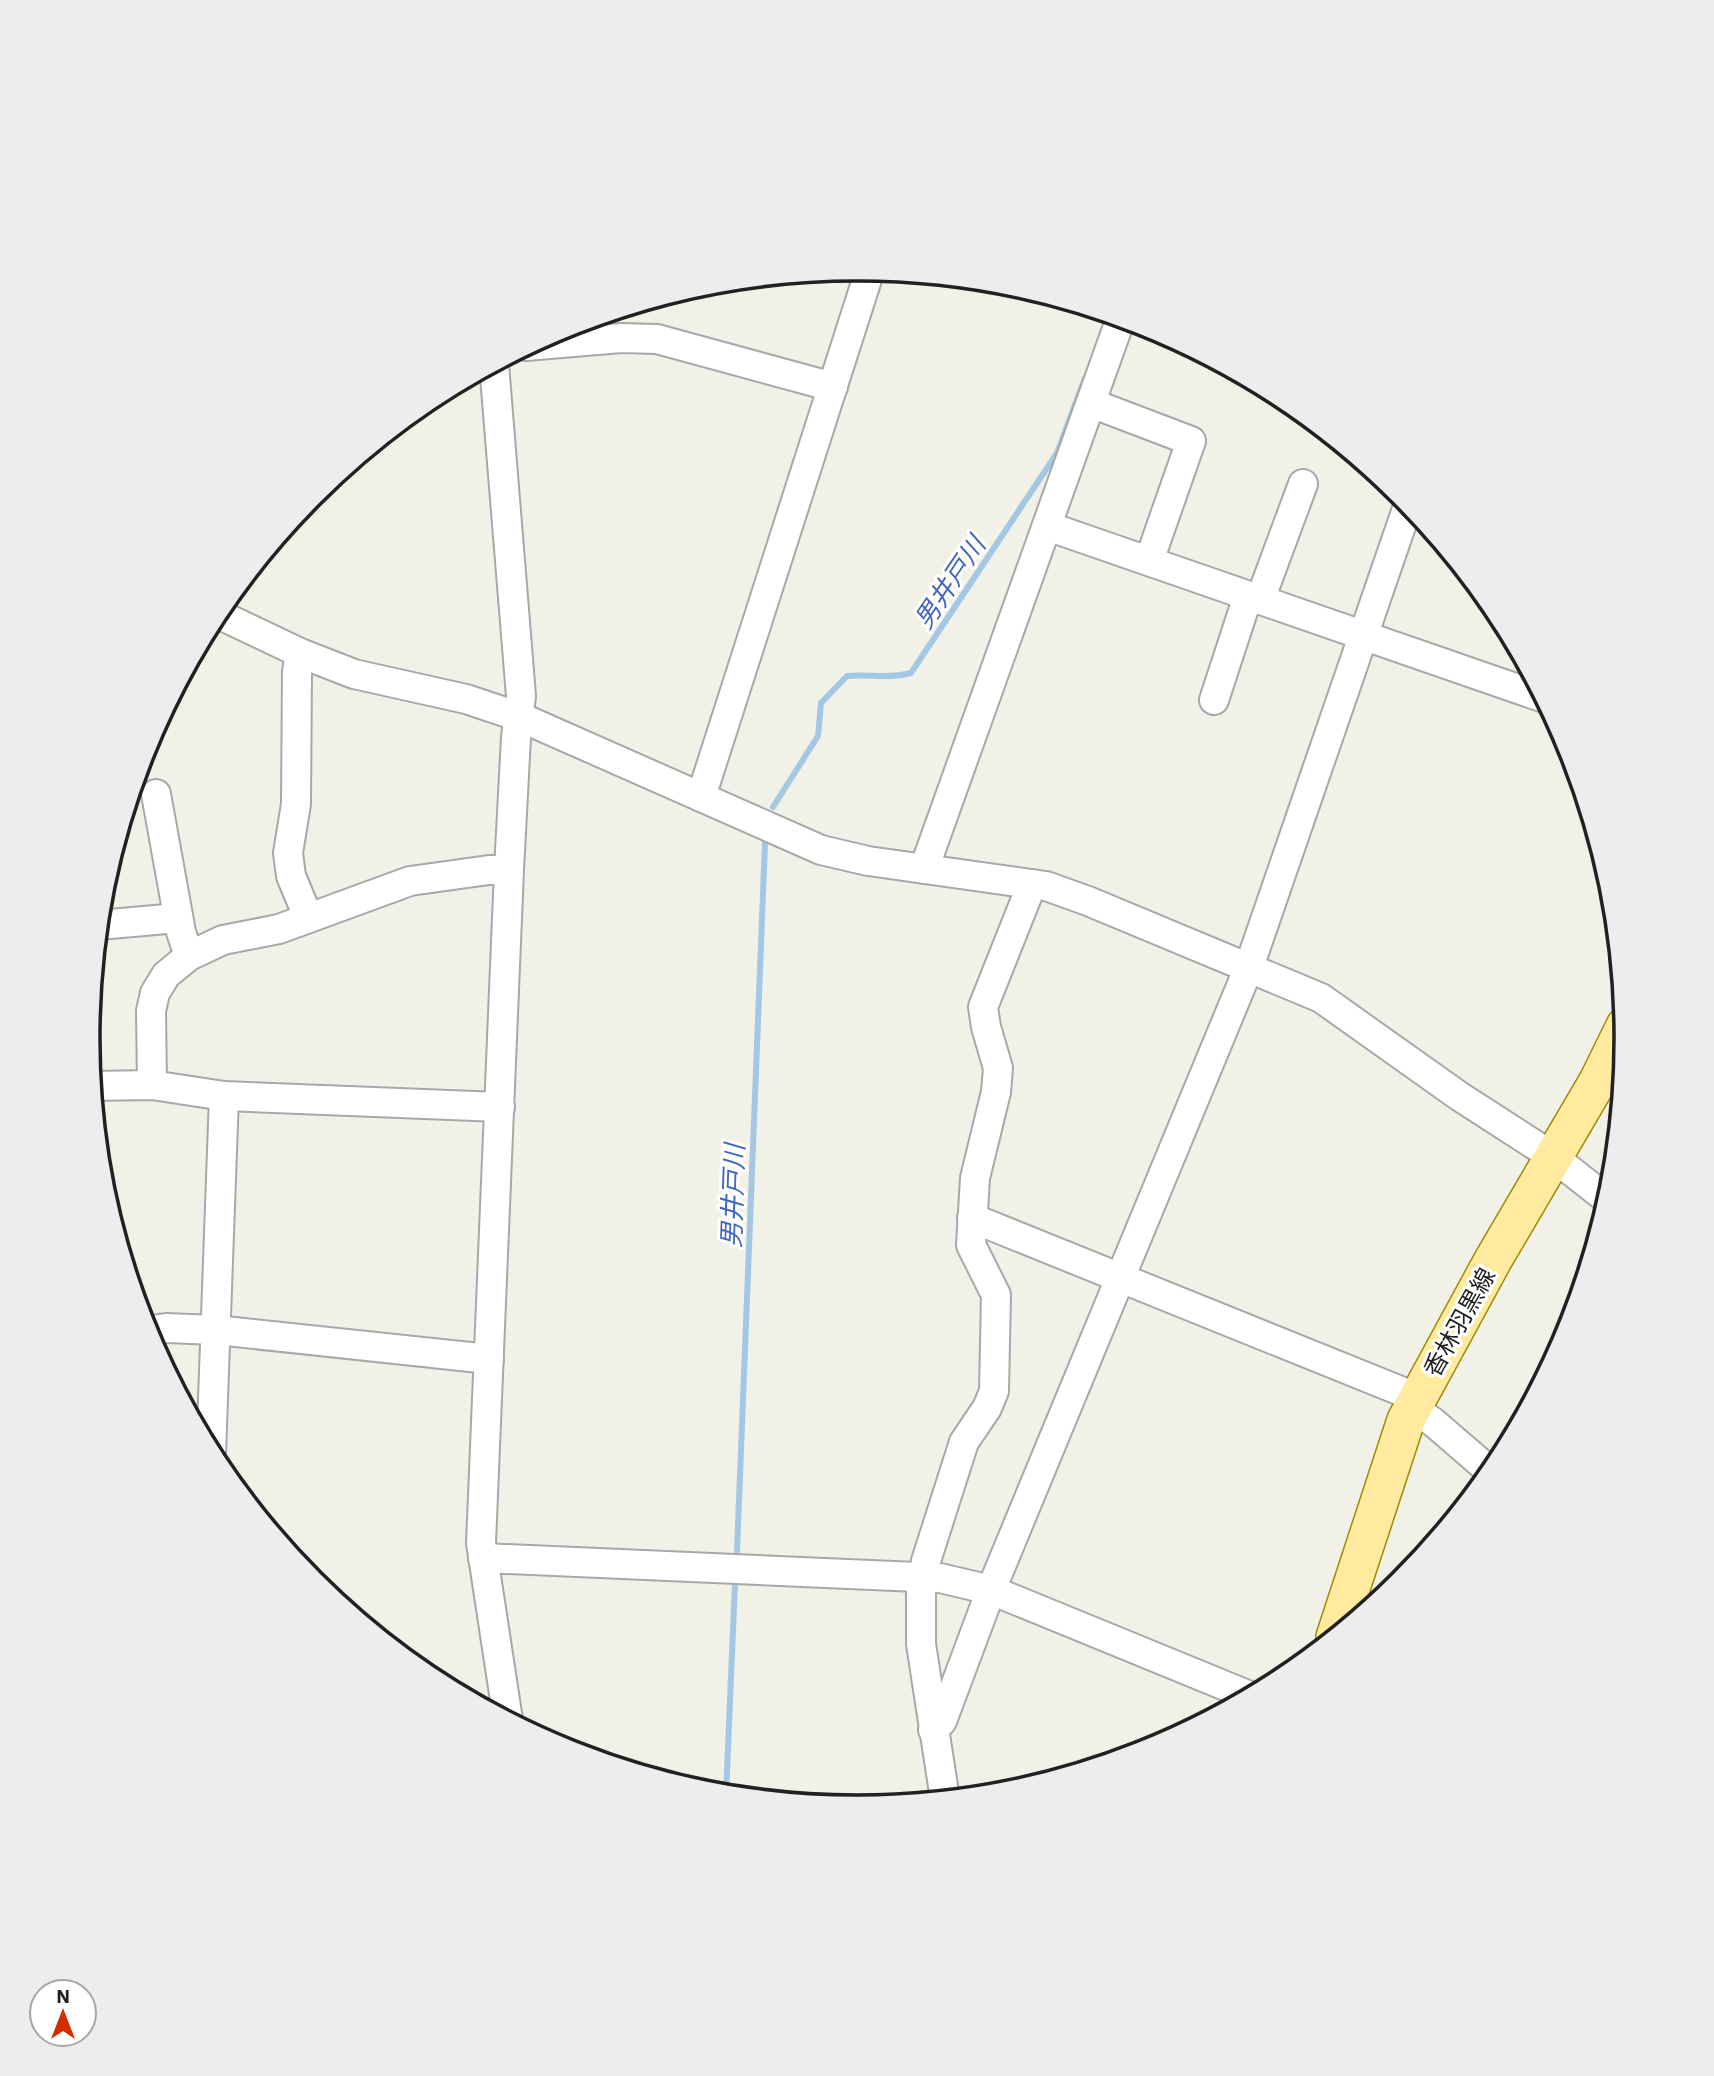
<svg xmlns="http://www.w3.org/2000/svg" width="1714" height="2076" viewBox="0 0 1714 2076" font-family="'IBM Plex Sans','Noto Sans JP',sans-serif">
  <rect width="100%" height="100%" fill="#f2f1e7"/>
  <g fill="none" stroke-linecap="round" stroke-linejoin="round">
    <!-- stream -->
    <g stroke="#a4c7e3" stroke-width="6">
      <path d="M773,807L818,736L821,703L847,676C869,674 890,679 911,673L1057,453L1085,378"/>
      <polyline points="737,1551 765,843"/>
      <polyline points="726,1795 735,1583"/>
    </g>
    <defs>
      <g id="minor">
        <polyline points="526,346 621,338 657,339 833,387"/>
        <polyline points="494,364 521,696 516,737 509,870 481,1543 508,1720"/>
        <polyline points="1091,403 1191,441 1149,561"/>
        <polyline points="1047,526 1544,698"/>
        <polyline points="1260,600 1303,484"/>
        <polyline points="216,613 300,653 354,674 466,699 520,717 821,850 868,861 1046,886 1088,901 1321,998 1459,1096 1552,1156 1608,1200"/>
        <polyline points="300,653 297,672 296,804 288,853 291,876 308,917"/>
        <polyline points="1214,700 1248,596"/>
        <polyline points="156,794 181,932 189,956"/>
        <polyline points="701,797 870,270"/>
        <polyline points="924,869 1121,318"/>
        <polyline points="99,925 166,919 178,916"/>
        <polyline points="152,1085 151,1011 155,993 166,975 189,956 223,940 279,929 410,881 489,870 509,870"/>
        <polyline points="92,1086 152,1085 224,1096 500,1107"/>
        <polyline points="972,1218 1418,1398"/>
        <polyline points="146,1331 166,1328 216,1330 489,1359"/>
        <polyline points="1413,1408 1433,1422 1491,1472"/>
        <polyline points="211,1454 224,1096"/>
        <polyline points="483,1558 940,1578 991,1590 1250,1696"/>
        <polyline points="933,1730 942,1721 991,1590 1249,967 1409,503"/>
        <polyline points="945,1799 921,1644 921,1593 926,1561 964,1442 987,1408 994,1391 996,1295 971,1245 975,1178 996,1092 998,1068 986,1027 983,1007 1032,884"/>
      </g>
      <polyline id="major" points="1335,1637 1406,1420 1493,1260 1598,1081 1625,1026"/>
    </defs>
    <!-- minor casing -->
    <use href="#minor" stroke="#a8a8a8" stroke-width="32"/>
    <!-- major casing -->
    <use href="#major" stroke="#9e8c00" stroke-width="40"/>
    <!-- minor -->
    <use href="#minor" stroke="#fff" stroke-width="28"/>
    <!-- major -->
    <use href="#major" stroke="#ffea9f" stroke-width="37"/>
  </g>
  <g text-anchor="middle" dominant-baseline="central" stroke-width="6" stroke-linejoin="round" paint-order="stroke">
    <!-- street labels -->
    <g font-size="24" fill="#212121" stroke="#fff">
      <text transform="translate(1459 1322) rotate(-61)">香林羽黒線</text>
    </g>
    <!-- water labels -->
    <g font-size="26" font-style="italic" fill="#4365bb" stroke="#fff">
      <text transform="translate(949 582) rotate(-56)">男井戸川</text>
      <text transform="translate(732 1196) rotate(-88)">男井戸川</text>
    </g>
  </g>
  <!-- crop -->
  <path d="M0 0H1714V2076H0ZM100 1038a757 757 0 1 1 1514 0a757 757 0 1 1-1514 0Z" fill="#ededed" fill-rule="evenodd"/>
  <path fill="none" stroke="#212121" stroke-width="3.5" d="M100 1038a757 757 0 1 1 1514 0a757 757 0 1 1-1514 0Z"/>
  <!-- north arrow -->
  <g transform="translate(63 2013)"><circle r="33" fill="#ffffff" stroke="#a6a6a6" stroke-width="2"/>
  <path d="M0-5L12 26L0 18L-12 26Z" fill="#d22d00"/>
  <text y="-10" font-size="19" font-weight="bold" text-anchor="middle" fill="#212121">N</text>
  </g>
</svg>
